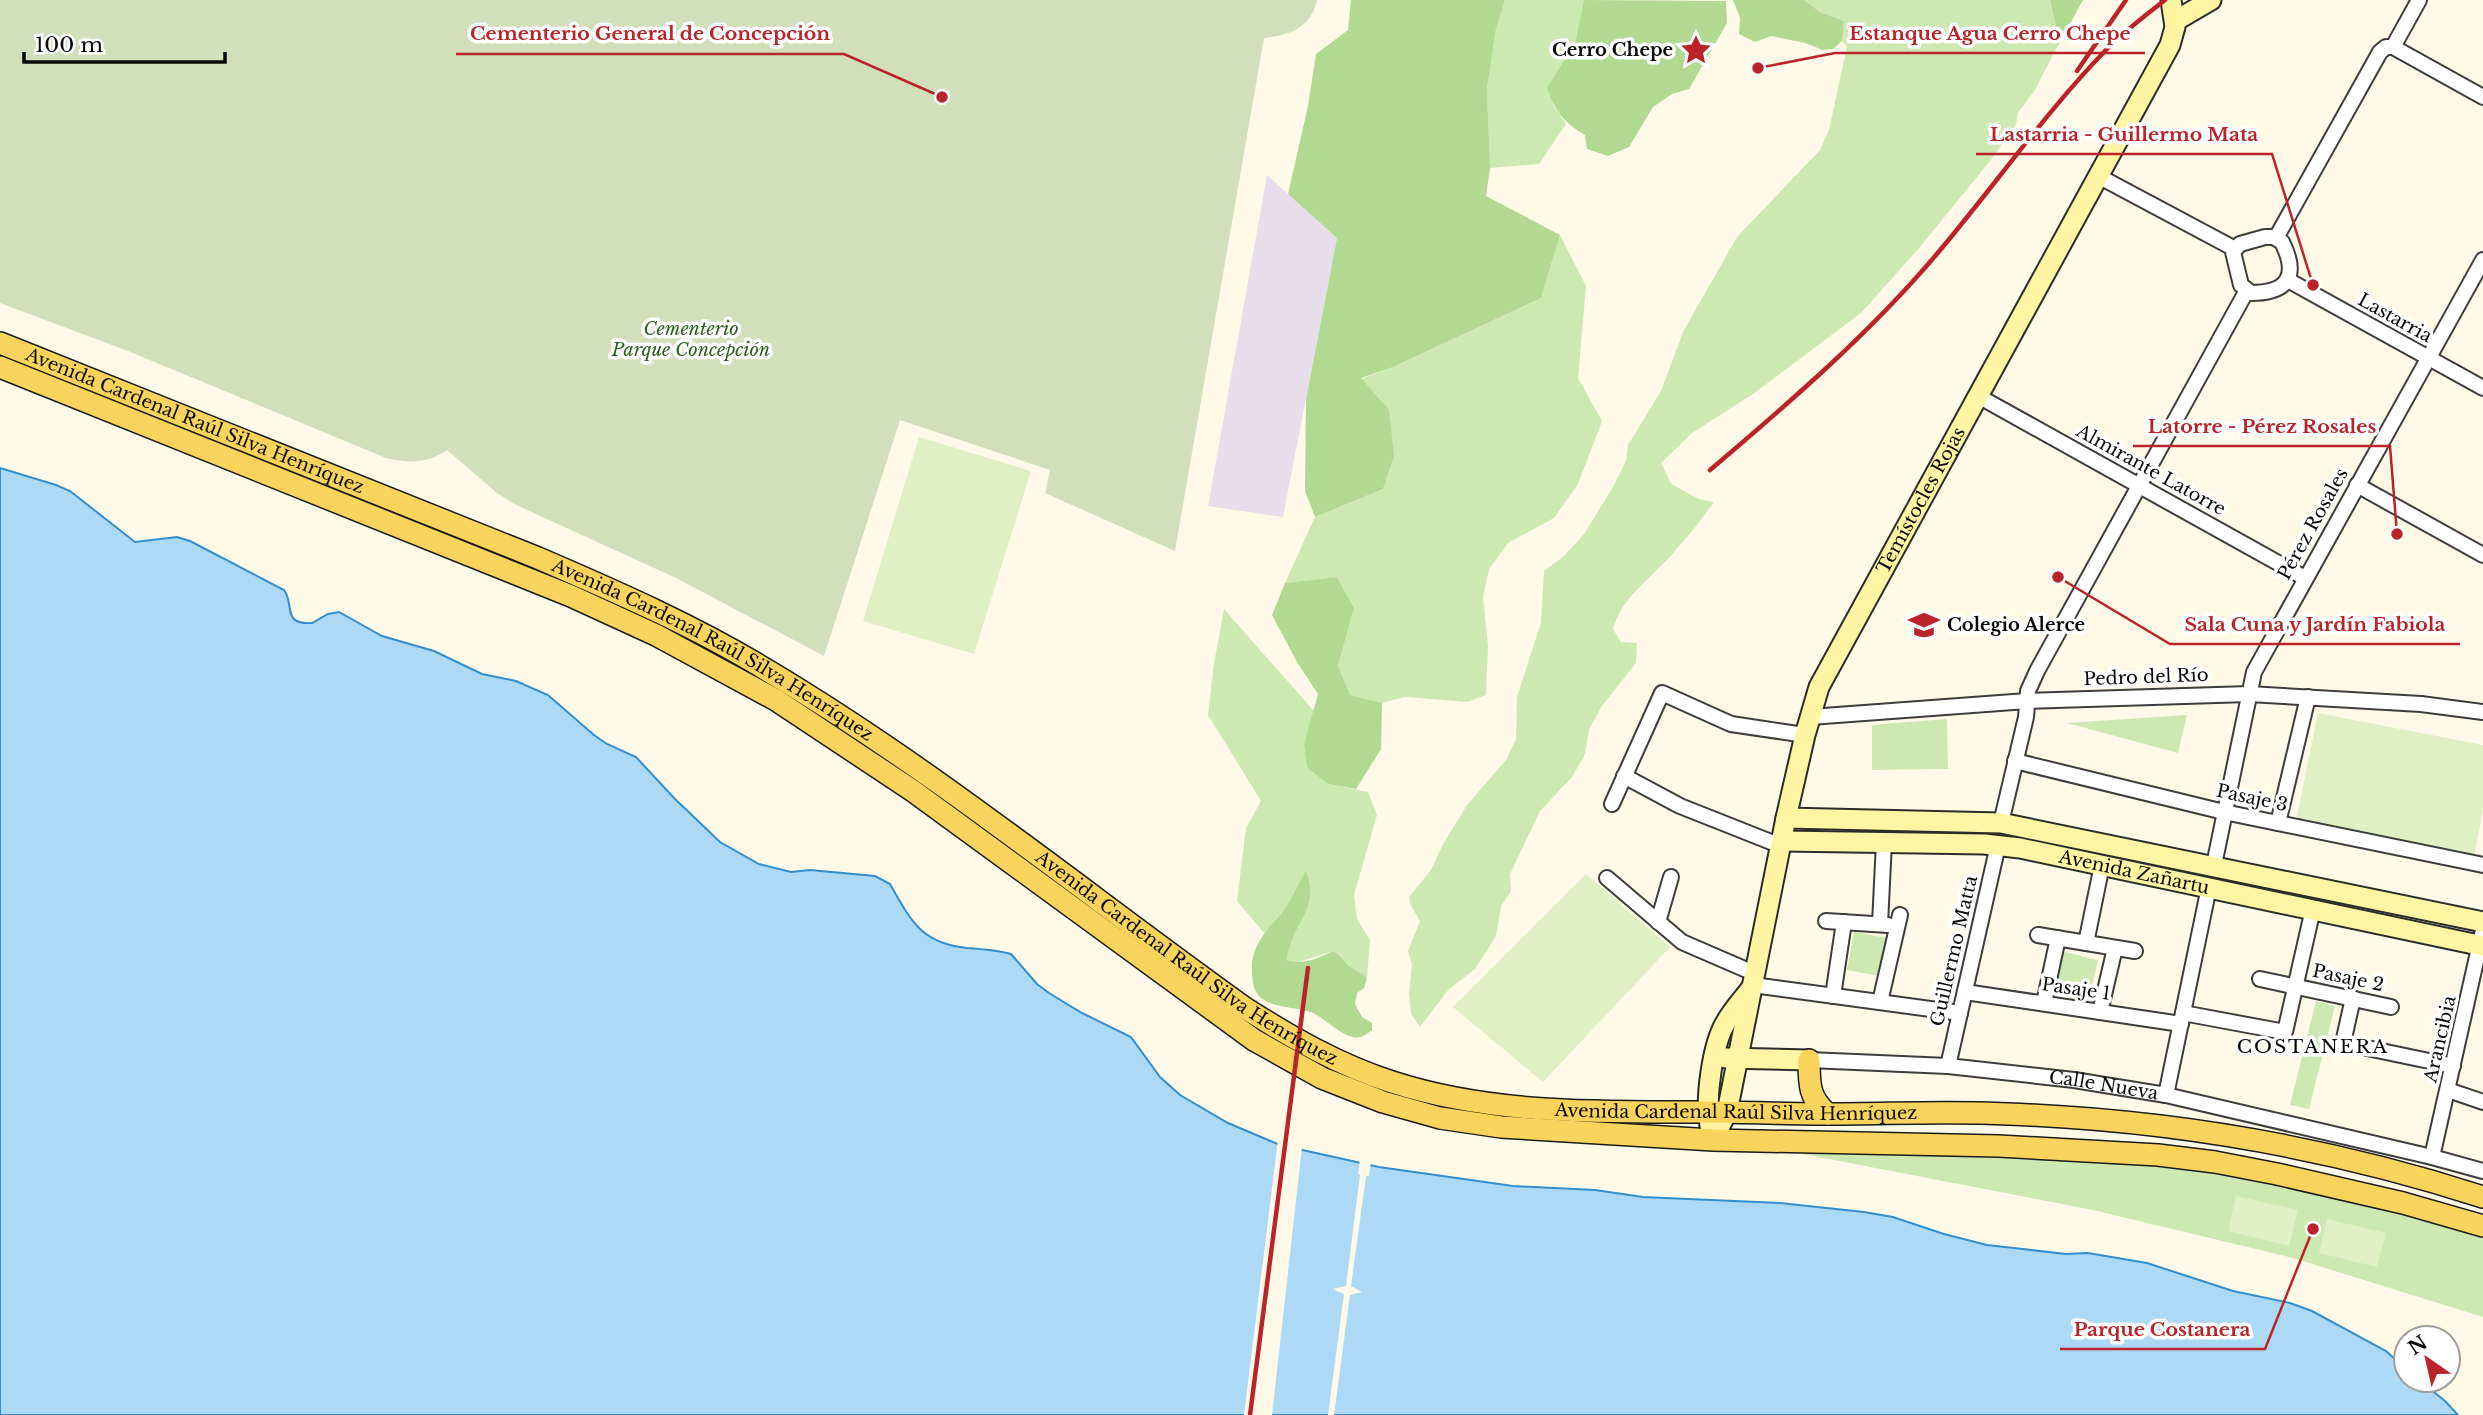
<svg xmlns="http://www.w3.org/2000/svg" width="2483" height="1415" viewBox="0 0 2483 1415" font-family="'Libre Baskerville',serif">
  <rect width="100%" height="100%" fill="#fffae7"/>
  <!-- industrial -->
  <polygon fill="#e8ddea" points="1267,175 1337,238 1283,517 1208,506"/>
  <!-- green -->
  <g fill="#cee8b2">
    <polygon points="1505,0 1584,0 1575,43 1553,105 1566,124 1539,164 1490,168 1487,88 1496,29"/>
    <path d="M1804,0H2050L2058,35L2056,49L2035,90L2018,113L2016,124L1994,156L1920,247L1861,313L1753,394L1692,433L1661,463L1671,484L1699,499L1714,502C1698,525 1681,545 1662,565C1643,584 1620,602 1613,629L1621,642L1637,643L1636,663L1602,706L1589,729L1585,754L1572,777L1540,811L1510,874L1511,891L1501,906L1496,936L1475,969L1449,989L1420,1027L1411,1014L1409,993L1412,965L1408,951L1420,921L1410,904L1409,897L1431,870L1443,844L1467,805L1506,760L1516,739L1517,697L1541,623L1544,571L1564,556L1584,534L1613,487L1626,461L1628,445L1661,391L1684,330L1737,237L1820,150L1829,130L1847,47L1842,41L1844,21L1820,12Z"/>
    <polygon points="1560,235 1586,286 1578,378 1602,421 1578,484 1554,518 1508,543 1489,569 1483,597 1488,646 1486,695 1467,702 1405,697 1382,703 1350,696 1338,666 1354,608 1337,577 1285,583 1315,517 1383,489 1394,457 1361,379 1393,367 1541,298"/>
    <path d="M1224,609L1314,711L1304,744L1328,784L1368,792L1377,815L1354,895L1357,919L1370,940L1367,978C1361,972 1352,969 1347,964C1342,958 1340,955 1333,951L1295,963L1287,960L1237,901L1246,828L1261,801L1208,715L1214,663Z"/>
    <polygon points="2187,715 2178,753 2067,723"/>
    <polygon points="1947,719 1948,769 1872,770 1872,725"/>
    <polygon points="1854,932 1887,938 1880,976 1847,970"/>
    <polygon points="2061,951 2098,960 2088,1003 2051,994"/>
    <polygon points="2316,1001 2335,1006 2309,1109 2290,1105"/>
    <polygon points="1772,1148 2102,1160 2227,1174 2366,1204 2483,1238 2483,1317 2293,1258 2093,1210"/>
  </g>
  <!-- forest -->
  <g fill="#b1d991">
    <polygon points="1351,0 1505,0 1496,29 1487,88 1490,168 1486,196 1560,235 1541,298 1393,367 1361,378 1389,410 1394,457 1383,489 1315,517 1305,491 1306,399 1337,238 1288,194 1308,106 1316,54 1348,30"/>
    <path d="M1584,0L1726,1L1727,23L1689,89L1672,94L1653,107L1629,147L1608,156L1587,149L1585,135C1562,121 1556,112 1547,88L1575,43Z"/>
    <polygon points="1733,0 1804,0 1820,12 1844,21 1842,41 1833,49 1823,50 1805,43 1771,36 1755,42 1739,34 1740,18"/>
    <polygon points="2050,0 2083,0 2056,49 2058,35"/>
    <polygon points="1337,577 1354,608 1338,666 1350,695 1382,703 1381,749 1356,789 1328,784 1307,767 1304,744 1318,694 1297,662 1272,615 1285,583"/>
    <path d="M1306,871C1321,912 1291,921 1287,960C1301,966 1319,958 1333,951C1340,955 1342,958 1347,964C1352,969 1361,972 1367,978L1364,988L1357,993L1355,1004L1362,1017L1372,1023V1030C1365,1035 1361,1039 1353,1037C1340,1035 1325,1018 1311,1012C1294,1006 1267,1009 1256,992C1252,985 1252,972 1252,965C1253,943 1268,930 1281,914C1291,901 1298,885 1306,871Z"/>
  </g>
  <!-- cemetery -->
  <path fill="#d2dfba" d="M0,0H1317C1311,28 1290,35 1264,38L1175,551L1045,493L1050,470L900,420L824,656L676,578L514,504L497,493L447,450C427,464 409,463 386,458L128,351L0,303Z"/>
  <!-- pitch -->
  <g fill="#e0efc4">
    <polygon points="919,437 1031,471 974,654 863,621"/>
    <polygon points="2318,713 2483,745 2483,810 2474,856 2296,821"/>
    <polygon points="1586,874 1670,947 1543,1082 1453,1007"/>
    <polygon points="2236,1196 2298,1210 2289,1246 2228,1231"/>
    <polygon points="2327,1219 2386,1233 2377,1267 2319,1253"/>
  </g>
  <!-- water -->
  <path fill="#acdaf6" stroke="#338ecd" stroke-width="2" d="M0,468L56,485L70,491L135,542L177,537L190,541L284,590C295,604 281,625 312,623L328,614L339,612L382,636L434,651L482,674L516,681L548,695L594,735L607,744L636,757L674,798L720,842L759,864L791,872L810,870L875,876L890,884C911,921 921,943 967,948C982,949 997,950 1011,954L1037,984L1049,993L1082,1013L1131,1037L1160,1077L1180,1095L1228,1123L1280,1145L1379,1167L1513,1186L1595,1190L1643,1197L1780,1203L1864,1212L1893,1217L1944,1234L1987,1245L2066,1254L2088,1253L2147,1263L2233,1291L2290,1303L2312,1311L2386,1351L2406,1369V1380H2419L2445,1401L2458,1415H0Z"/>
  <!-- pier -->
  <g fill="#fffae7">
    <polygon points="1278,1140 1302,1147 1272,1415 1244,1415"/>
    <polygon points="1360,1159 1371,1161 1369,1176 1366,1176 1351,1286 1362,1292 1350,1295 1334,1415 1328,1415 1344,1294 1333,1289 1346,1286 1360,1175 1358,1174"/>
  </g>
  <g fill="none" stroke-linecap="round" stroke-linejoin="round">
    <defs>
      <g id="street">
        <polyline points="2393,47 2483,97"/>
        <polyline points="2393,47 2419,0"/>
        <polyline points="2100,177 2235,249"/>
        <path d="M2265,237H2273L2282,242C2299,276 2288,293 2251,293L2241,285L2233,252L2240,244Z"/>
        <polyline points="2276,238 2380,52 2386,47 2393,47"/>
        <polyline points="2288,280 2483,388"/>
        <polyline points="1978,396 2305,578"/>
        <polyline points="2357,485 2483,555"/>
        <polyline points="1810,717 2027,701 2249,694 2421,704 2483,712"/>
        <polyline points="2015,761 2224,812 2483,865"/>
        <polyline points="1624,776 1680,806 1781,846"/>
        <polyline points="1612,804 1662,693 1731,724 1805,735"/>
        <polyline points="2001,823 2026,717 2028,691 2037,671 2246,292"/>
        <polyline points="2278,823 2308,697"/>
        <polyline points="2214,865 2254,672 2483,260"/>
        <polyline points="1607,878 1682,942 1756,974"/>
        <polyline points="1826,921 1888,925"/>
        <polyline points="1658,922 1671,877"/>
        <polyline points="1880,924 1884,842"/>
        <polyline points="2038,935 2135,951"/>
        <polyline points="2086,943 2102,865"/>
        <polyline points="2260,979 2391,1007"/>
        <polyline points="1753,985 1960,1013"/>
        <polyline points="1965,992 2181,1024"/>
        <polyline points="1833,996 1844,922"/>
        <polyline points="2353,998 2343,1043 2453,1066"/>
        <polyline points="1880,1002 1900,915"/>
        <polyline points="2044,1003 2058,938"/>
        <polyline points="2100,1012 2115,948"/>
        <polyline points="2183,1013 2285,1032 2313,909"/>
        <path id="s1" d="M1809,1060L1948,1066L2074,1080L2166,1095L2432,1157L2483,1171"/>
        <polyline points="1948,1066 1998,845"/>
        <polyline points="2448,1090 2483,1102"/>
        <polyline points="2166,1095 2209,887"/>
        <polyline points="2432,1157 2483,930"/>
      </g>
      <g id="secondary">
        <polyline points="2175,21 2211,0"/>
        <polyline points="1786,818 2001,823 2483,922"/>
        <path id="s2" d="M1782,841L1984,844L2020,848L2483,946"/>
        <polyline points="1726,1058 1809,1060"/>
        <path d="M1710,1126C1705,1100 1712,1045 1726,1022C1733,1009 1744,998 1753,986"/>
        <path id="s3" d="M1713,1140L1727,1112L1786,818L1805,735L1819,687L2170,45L2175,27L2171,0"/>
      </g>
      <g id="primary">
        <path id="s4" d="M0,343L538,558C617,592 697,627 770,672C937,772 1087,895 1245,1008C1292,1038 1339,1065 1392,1082C1494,1115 1603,1112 1708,1112C1748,1112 1789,1114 1829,1114C1889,1114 1948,1111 2008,1114C2169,1120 2329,1147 2483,1197"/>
        <polyline points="0,367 571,596 656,635 776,700 913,791 1254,1040 1322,1078 1383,1102 1440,1118 1501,1127 1713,1140 1999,1146 2158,1155 2215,1162 2277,1174 2403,1203 2483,1226"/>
        <path d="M1809,1060C1809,1084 1809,1099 1828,1114"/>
      </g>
    </defs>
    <!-- street casing -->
    <use href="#street" stroke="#3d3d3d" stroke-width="18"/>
    <!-- secondary casing -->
    <use href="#secondary" stroke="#2c2c2c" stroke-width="23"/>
    <!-- primary casing -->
    <use href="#primary" stroke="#1b1b1b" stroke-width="24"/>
    <!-- street -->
    <use href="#street" stroke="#fff" stroke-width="14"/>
    <!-- secondary -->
    <use href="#secondary" stroke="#fff5a2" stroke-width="19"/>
    <!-- primary -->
    <use href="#primary" stroke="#f9d45d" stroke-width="21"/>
    <!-- rail -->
    <g stroke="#b92329" stroke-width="4.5">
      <polyline points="2077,71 2126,0"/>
      <path d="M1710,470C1790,402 1868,335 1936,255C1993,188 2044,114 2105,51C2123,32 2145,16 2165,0"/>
      <polyline points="1250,1415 1308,968"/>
    </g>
  </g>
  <!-- icons -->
  <defs>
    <symbol id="sight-bare" viewBox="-9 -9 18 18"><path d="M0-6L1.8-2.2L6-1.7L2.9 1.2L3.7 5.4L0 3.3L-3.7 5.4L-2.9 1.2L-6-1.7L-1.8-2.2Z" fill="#b92329" stroke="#fff" stroke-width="2.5" paint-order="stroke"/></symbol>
    <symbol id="school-bare" viewBox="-9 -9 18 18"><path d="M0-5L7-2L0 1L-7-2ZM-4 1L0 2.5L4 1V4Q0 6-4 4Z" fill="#b92329" stroke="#fff" stroke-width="2.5" paint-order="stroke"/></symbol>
  </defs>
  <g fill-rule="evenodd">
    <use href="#sight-bare" x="1674" y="28" width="44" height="44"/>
    <use href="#school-bare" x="1902" y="603" width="44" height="44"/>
  </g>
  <g text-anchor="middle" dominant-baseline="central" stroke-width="7" stroke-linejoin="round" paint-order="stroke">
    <!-- poi labels -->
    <g font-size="18" font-weight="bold" fill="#0a0a0a" stroke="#fff" text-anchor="end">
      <text x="1673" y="50">Cerro Chepe</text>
      <text x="1947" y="625" text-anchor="start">Colegio Alerce</text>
    </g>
    <!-- street labels -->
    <g font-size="18" fill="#0a0a0a" stroke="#fff">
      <text transform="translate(2395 318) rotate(29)">Lastarria</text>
      <text stroke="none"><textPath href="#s4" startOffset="210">Avenida Cardenal Raúl Silva Henríquez</textPath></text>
      <text transform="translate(2151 470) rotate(29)">Almirante Latorre</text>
      <text stroke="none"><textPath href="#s3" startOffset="679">Temístocles Rojas</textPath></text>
      <text transform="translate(2313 524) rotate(-61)">Pérez Rosales</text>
      <text stroke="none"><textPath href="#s4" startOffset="777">Avenida Cardenal Raúl Silva Henríquez</textPath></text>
      <text transform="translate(2146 677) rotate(-2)">Pedro del Río</text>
      <text transform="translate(2252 798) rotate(12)">Pasaje 3</text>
      <text stroke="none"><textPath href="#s2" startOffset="355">Avenida Zañartu</textPath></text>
      <text transform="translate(1954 951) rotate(-77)">Guillermo Matta</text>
      <text stroke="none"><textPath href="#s4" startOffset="1344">Avenida Cardenal Raúl Silva Henríquez</textPath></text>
      <text transform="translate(2348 978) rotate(12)">Pasaje 2</text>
      <text transform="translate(2076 989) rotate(8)">Pasaje 1</text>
      <text transform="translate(2440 1039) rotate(-77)">Arancibia</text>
      <text stroke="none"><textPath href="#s1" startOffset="296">Calle Nueva</textPath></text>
      <text stroke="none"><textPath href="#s4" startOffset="1932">Avenida Cardenal Raúl Silva Henríquez</textPath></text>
    </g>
    <!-- park labels -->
    <g font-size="18" font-style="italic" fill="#29601c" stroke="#fff">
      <text x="691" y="329">Cementerio<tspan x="691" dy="21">Parque Concepción</tspan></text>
    </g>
    <!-- neighbourhood labels -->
    <g font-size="19" letter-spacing="2" fill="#0a0a0a" stroke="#fff">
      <text x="2313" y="1046">COSTANERA</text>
    </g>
  </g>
  <!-- callouts -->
  <path fill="none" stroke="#b92329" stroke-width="2.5" d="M1758 68L1835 53H2145M942 97L844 54H456M2313 285L2272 154H1976M2397 534L2390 446H2133M2058 577L2170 644H2460M2313 1229L2265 1349H2060"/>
  <g fill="#b92329" stroke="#fff" stroke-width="2.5">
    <circle cx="1758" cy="68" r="7"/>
    <circle cx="942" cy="97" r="7"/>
    <circle cx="2313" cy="285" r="7"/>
    <circle cx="2397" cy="534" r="7"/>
    <circle cx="2058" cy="577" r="7"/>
    <circle cx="2313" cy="1229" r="7"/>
  </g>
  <g font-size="19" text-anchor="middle" font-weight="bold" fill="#b92329" stroke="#fff" stroke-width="7" stroke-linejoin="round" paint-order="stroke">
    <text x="1990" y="40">Estanque Agua Cerro Chepe</text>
    <text x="650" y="40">Cementerio General de Concepción</text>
    <text x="2124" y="141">Lastarria - Guillermo Mata</text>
    <text x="2262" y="433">Latorre - Pérez Rosales</text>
    <text x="2315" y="631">Sala Cuna y Jardín Fabiola</text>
    <text x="2162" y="1336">Parque Costanera</text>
  </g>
  <!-- north arrow -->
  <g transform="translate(2427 1359) rotate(326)"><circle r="33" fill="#ffffff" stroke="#9d9d9d" stroke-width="2"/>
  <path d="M0-5L12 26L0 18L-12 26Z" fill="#b92329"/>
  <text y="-10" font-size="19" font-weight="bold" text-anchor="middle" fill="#0a0a0a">N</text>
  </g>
  <!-- scale -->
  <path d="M24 52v10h201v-10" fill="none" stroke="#0a0a0a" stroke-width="3.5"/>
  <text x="35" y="52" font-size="21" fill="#0a0a0a" stroke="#ffffff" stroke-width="5" paint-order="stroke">100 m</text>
</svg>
